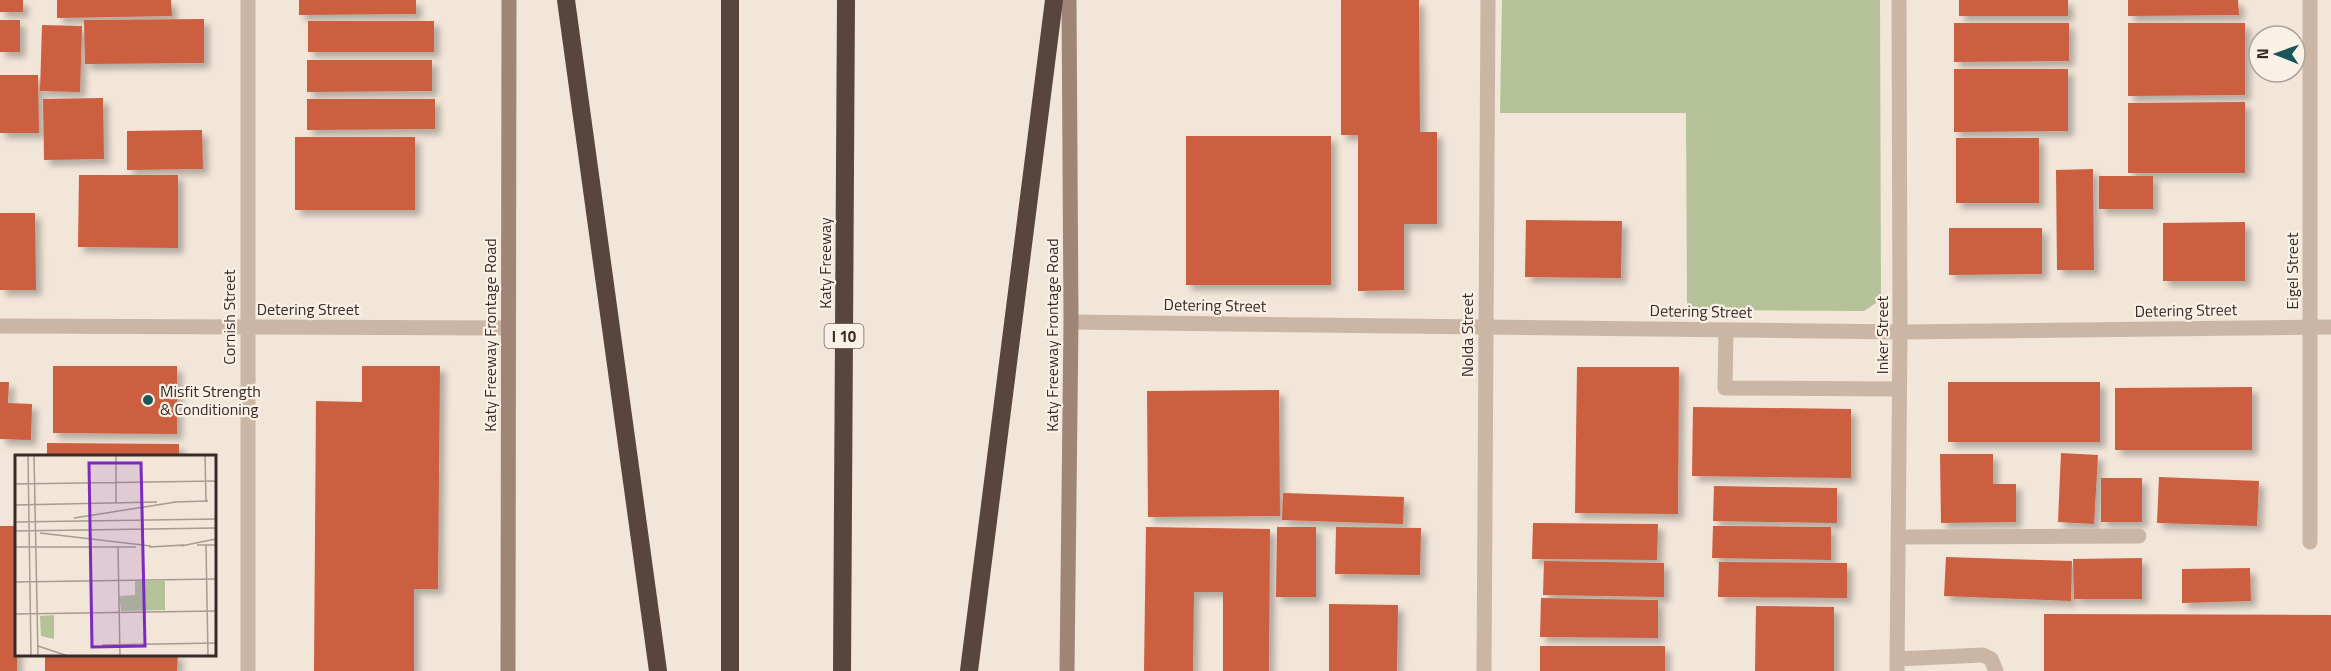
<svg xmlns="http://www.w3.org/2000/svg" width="2331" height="671" viewBox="0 0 2331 671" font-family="'Titillium Web',sans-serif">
  <defs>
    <filter id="shadow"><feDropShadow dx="5.5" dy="5.5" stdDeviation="3" flood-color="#0004"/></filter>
  </defs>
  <rect width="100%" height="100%" fill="#f2e6d9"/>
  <!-- green -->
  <polygon fill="#b5c299" points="1502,0 1880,0 1881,294 1876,303 1864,311 1687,310 1686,113 1500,113"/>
  <!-- building -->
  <g fill="#cb5f3f" filter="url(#shadow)">
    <rect x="0" y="0" width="23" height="12"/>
    <polygon points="57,0 171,0 172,16 57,18"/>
    <polygon points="299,0 416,0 416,14 299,15"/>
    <polygon points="1341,0 1419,0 1420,132 1437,132 1437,224 1404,224 1404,290 1358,291 1358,135 1341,135"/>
    <rect x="1959" y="0" width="109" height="16"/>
    <polygon points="2128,0 2238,0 2239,15 2128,16"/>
    <polygon points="204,19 204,63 85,64 84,20"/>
    <rect x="0" y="20" width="20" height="32"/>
    <rect x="308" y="21" width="126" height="31"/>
    <polygon points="1954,23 2069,23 2069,61 1954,62"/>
    <polygon points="2128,23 2245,23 2245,95 2128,96"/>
    <polygon points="42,25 82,26 80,92 40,91"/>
    <polygon points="307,60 432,60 432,91 307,92"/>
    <polygon points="1954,69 2068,69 2068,131 1954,132"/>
    <polygon points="0,75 38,75 39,133 0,133"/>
    <polygon points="103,98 104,159 44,160 43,99"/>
    <polygon points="307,99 435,99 435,129 307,130"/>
    <polygon points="2245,102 2245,173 2128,173 2128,103"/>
    <polygon points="202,130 203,169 127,170 127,131"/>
    <rect x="1186" y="136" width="145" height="149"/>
    <rect x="295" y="137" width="120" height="73"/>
    <rect x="1956" y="138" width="83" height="65"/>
    <polygon points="2093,169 2094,270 2057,270 2056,170"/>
    <polygon points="79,175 178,175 178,248 78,247"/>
    <rect x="2099" y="176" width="54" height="33"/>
    <polygon points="0,213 35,213 36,290 0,290"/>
    <polygon points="1526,220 1622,221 1621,278 1525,277"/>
    <polygon points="2245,222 2245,281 2163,281 2163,223"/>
    <polygon points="1949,228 2042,228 2042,274 1949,275"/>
    <polygon points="53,366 177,366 177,434 53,433"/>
    <polygon points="362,366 440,366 438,589 414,589 414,671 314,671 316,401 362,402"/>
    <polygon points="1577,367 1679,367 1678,514 1575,513"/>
    <polygon points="0,382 9,382 8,403 32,404 31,440 0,439"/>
    <rect x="1948" y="382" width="152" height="60"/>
    <polygon points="2252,387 2252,450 2115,450 2115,388"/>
    <polygon points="1279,390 1280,516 1148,517 1147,391"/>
    <polygon points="1693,407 1851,409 1851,478 1692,476"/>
    <polygon points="47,443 179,444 179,456 47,456"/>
    <polygon points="2061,453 2098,455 2094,524 2058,522"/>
    <polygon points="1940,454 1993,454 1993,484 2016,484 2016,522 1941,523"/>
    <polygon points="2159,477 2259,481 2257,526 2157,523"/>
    <rect x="2101" y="478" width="41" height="44"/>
    <polygon points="1714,486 1837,488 1837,523 1713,521"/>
    <polygon points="1283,493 1404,497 1403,524 1282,520"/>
    <polygon points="1533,523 1658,524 1657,560 1532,559"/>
    <polygon points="0,526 16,526 17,671 0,671"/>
    <polygon points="1713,526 1831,527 1831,560 1712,558"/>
    <polygon points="1146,527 1270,529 1269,671 1223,671 1223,592 1194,592 1193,671 1144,671"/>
    <polygon points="1277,527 1316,527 1316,597 1276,597"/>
    <polygon points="1336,527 1421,528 1420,575 1335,574"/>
    <polygon points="1946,557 2072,561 2071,601 1944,596"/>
    <polygon points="2142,558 2142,599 2074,599 2073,559"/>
    <polygon points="1544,561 1664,563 1664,597 1543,595"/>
    <polygon points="1719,562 1847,563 1847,598 1718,597"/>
    <polygon points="2250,568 2251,601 2182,603 2182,569"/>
    <polygon points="1541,598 1658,600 1658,638 1540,637"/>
    <polygon points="1329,604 1398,605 1397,671 1329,671"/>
    <polygon points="1756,606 1834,607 1834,671 1755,671"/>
    <polygon points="2044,614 2331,615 2331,671 2044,671"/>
    <rect x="1540" y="646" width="125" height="25"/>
    <polygon points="45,654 178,654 177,671 45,671"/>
  </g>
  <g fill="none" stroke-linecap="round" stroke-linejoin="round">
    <!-- lane -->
    <g stroke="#cbb6a5" stroke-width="15">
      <polyline points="1726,330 1725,388 1899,389"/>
      <polyline points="1898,537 2139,536"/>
      <polyline points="1897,659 1983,655 1991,659 1996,671"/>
    </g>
    <!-- street -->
    <g stroke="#cbb6a5" stroke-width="15">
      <polyline points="1071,322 1900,332 2331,327"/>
      <polyline points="0,326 508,328"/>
      <polyline points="2310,542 2310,0"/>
      <polyline points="248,671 248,0"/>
      <polyline points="1484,671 1488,0"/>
      <polyline points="1897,671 1900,332 1899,0"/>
    </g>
    <!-- secondary -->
    <g stroke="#9f8576" stroke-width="15">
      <polyline points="508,671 509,0"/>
      <polyline points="1067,671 1071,322 1069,0"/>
    </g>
    <!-- highway -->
    <g stroke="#58453d" stroke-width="18">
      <polyline points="566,0 658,671"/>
      <polyline points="730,0 730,671"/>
      <polyline points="842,671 846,0"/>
      <polyline points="969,671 1054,0"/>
    </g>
  </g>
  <!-- markers -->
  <circle fill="#1b5659" stroke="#faf1e6" stroke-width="2" cx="148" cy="400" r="6"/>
  <g text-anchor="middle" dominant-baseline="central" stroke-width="4.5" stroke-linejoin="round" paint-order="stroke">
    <!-- shield labels -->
    <rect fill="#faf1e6" stroke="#716660" stroke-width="1.5" x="824.5" y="324" width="39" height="24" rx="4.5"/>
    <g font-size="15" font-weight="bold" fill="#362b27">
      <text x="844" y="336">I 10</text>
    </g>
    <!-- street labels -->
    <g font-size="16" fill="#362b27" stroke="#faf1e6">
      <text transform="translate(825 263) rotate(-90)">Katy Freeway</text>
      <text transform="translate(2292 271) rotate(-90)">Eigel Street</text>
      <text transform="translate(1215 305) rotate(1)">Detering Street</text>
      <text x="308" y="309">Detering Street</text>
      <text transform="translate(2186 310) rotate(-1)">Detering Street</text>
      <text transform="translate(1701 311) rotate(1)">Detering Street</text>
      <text transform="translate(229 317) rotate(-90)">Cornish Street</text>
      <text transform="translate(490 335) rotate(-90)">Katy Freeway Frontage Road</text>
      <text transform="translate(1052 335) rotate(-90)">Katy Freeway Frontage Road</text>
      <text transform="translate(1467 335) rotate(-90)">Nolda Street</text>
      <text transform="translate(1882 335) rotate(-90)">Inker Street</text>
    </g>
    <!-- poi labels -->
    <g font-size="16" fill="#362b27" stroke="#faf1e6" text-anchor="start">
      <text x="160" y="391">Misfit Strength<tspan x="160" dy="18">&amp; Conditioning</tspan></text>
    </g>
  </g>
  <!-- overview -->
  <g transform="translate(15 455)">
    <rect width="201" height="201" fill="#f2e6d9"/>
    <path d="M120,126H150V155L106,156L104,141L120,140ZM39,160V184L26,181L25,161Z" fill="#b5c299"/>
    <path fill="none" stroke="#a79b92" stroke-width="1.5" d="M13,0L16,201M19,0L23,201M101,0V48M190,0L191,46M0,29L201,26M158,47L193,46M0,50L142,47M59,63L161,47M0,67L201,64M0,76L201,73M25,78L136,91M182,90H201M191,90L193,201M166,91L201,84M0,92H121M103,92L105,201M134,92L169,90M0,127L201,124M0,159L201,156M87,190L201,188M23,191L53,201"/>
    <path fill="#7b2cbf" fill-opacity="0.15" stroke="#7b2cbf" stroke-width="3" d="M74,8H126L130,191L77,192Z"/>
    <rect width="201" height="201" fill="none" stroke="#362b27" stroke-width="3"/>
  </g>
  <!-- north arrow -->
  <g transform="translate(2277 54) rotate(271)"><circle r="28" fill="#faf1e6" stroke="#aca29a" stroke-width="1.5"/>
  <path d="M0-4.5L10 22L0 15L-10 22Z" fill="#1b5659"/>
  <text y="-9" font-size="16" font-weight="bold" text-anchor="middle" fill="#362b27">N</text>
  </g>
</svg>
